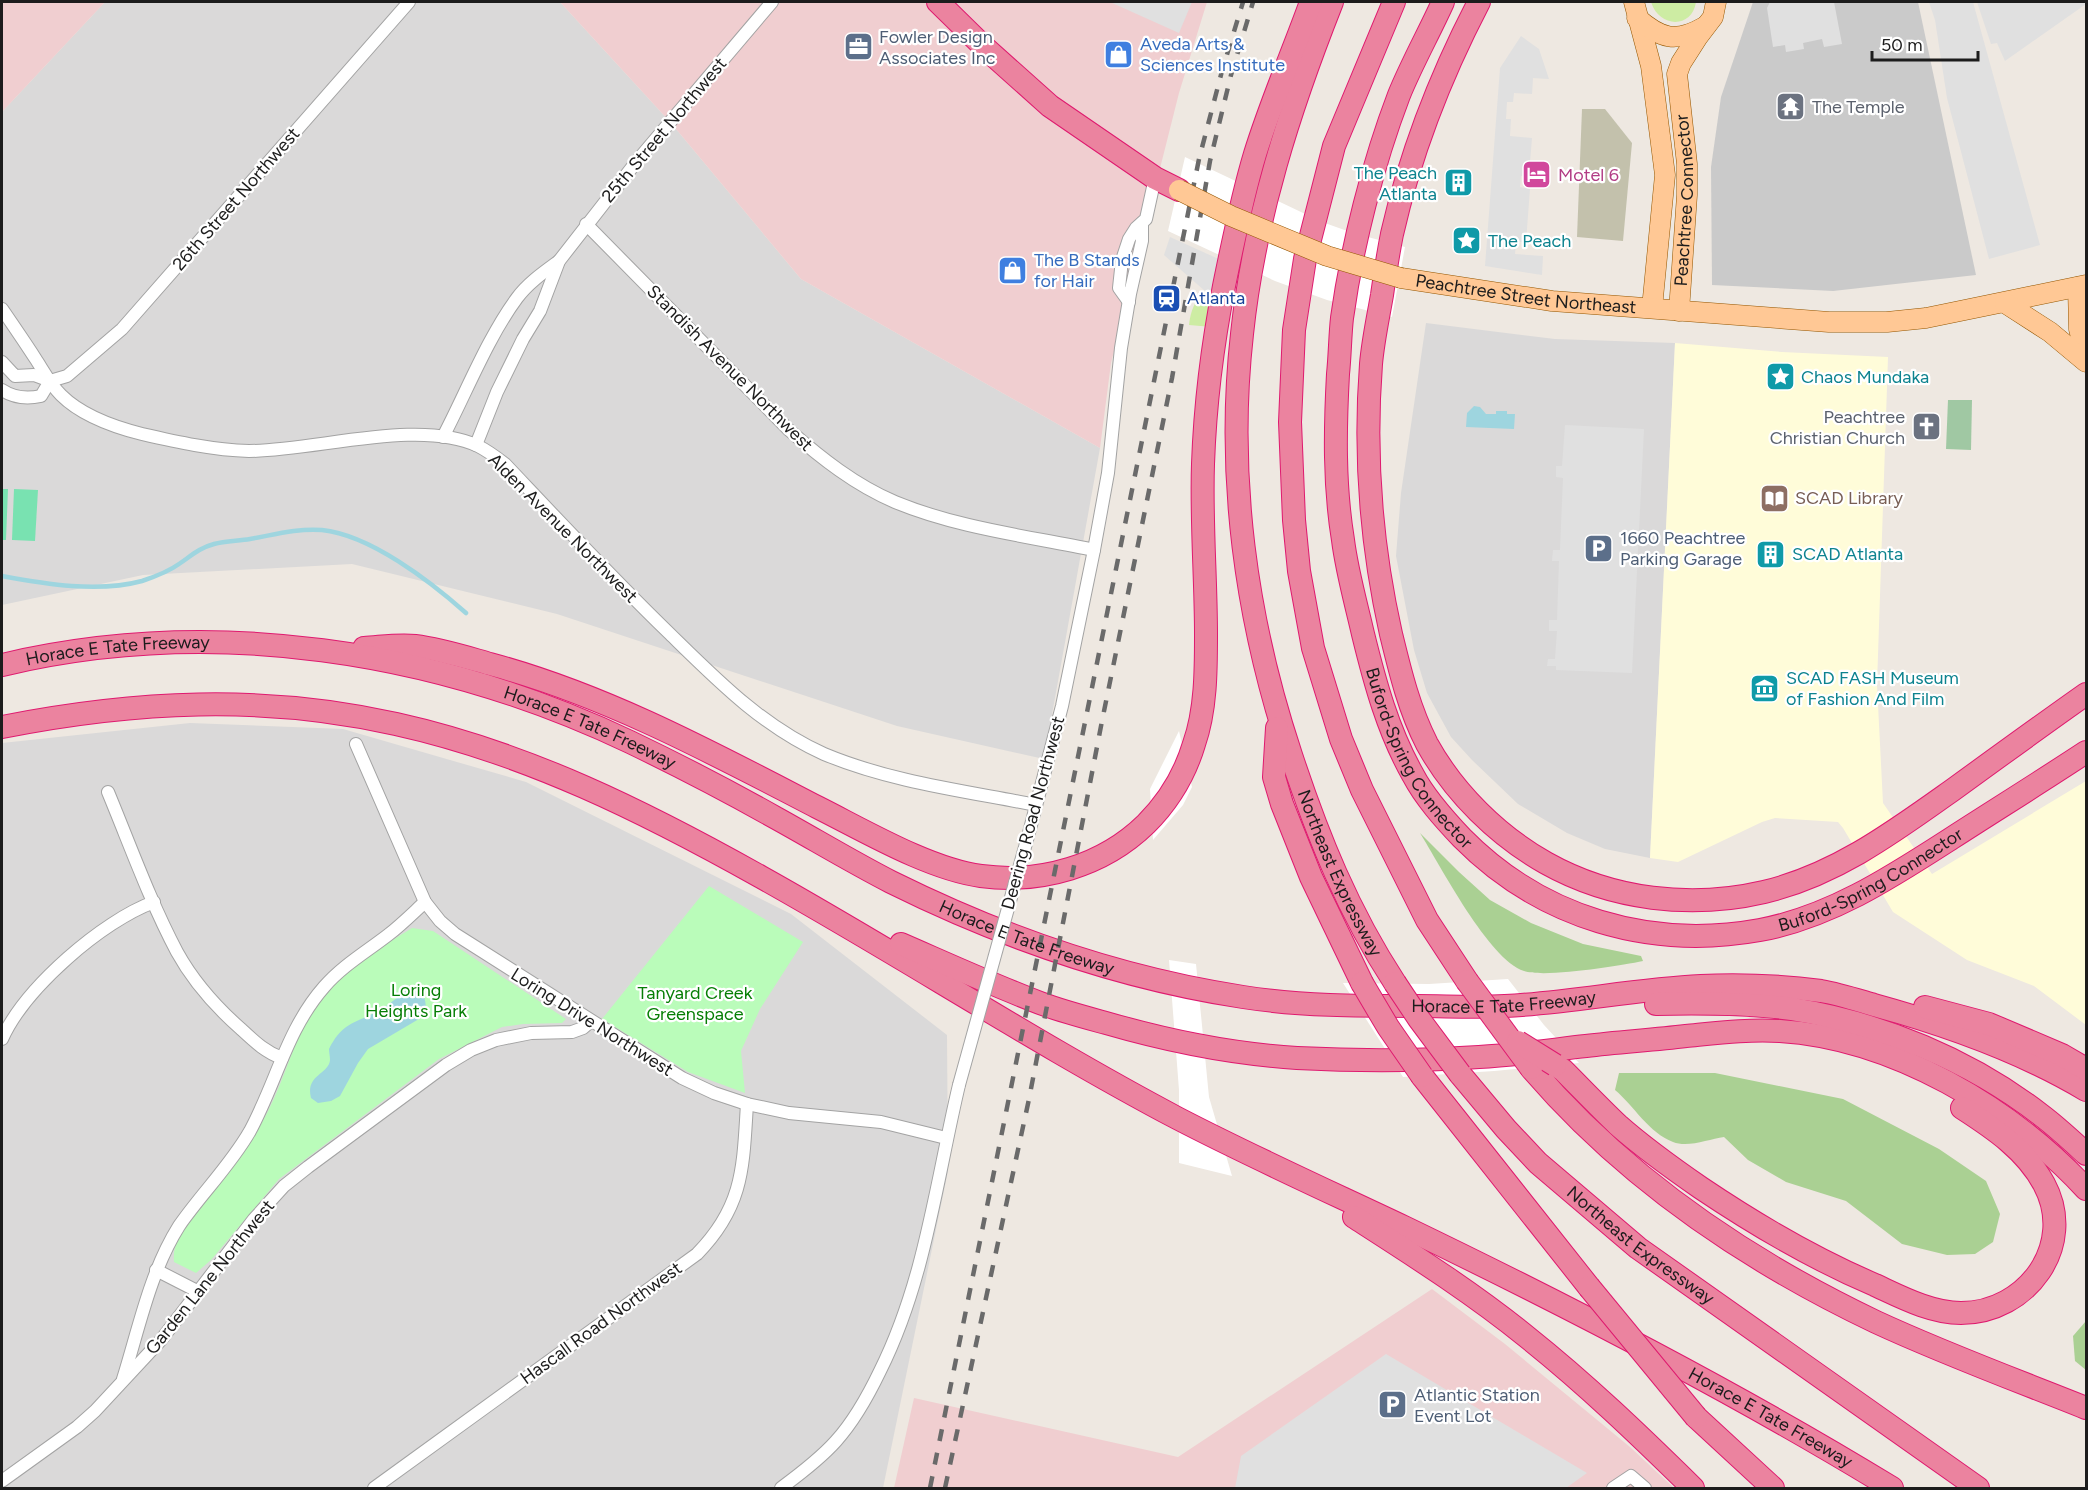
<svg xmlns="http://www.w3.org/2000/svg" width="2088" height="1490" viewBox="0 0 2088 1490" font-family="Figtree,sans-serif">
  <rect width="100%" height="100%" fill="#eee8e1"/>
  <!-- residential -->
  <g fill="#dad9d9">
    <polygon points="105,2 560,2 671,123 801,279 1100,448 1044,759 897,726 557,614 352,564 143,575 2,605 2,112"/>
    <polygon points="1426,323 1555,339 1675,343 1650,858 1605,849 1567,833 1518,804 1472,760 1451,737 1427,693 1414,650 1396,556 1401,493"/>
    <polygon points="190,723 343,729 526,782 791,914 947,1035 948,1171 883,1488 2,1488 2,743"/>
  </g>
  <!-- commercial -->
  <g fill="#f0ced0">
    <polygon points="2,2 105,2 2,112"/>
    <polygon points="560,2 1207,2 1179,93 1111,363 1100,448 801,279 671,123"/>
    <polygon points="1432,1289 1505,1344 1630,1447 1674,1488 894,1488 914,1398 1178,1457"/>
  </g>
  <!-- education -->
  <polygon fill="#fffcd9" points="1675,343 1782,352 1888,357 1877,685 1883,803 1932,874 2086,781 2086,1025 2034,986 1967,960 1893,912 1843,828 1838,822 1775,818 1762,822 1678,862 1650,858"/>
  <!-- religious -->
  <polygon fill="#cacaca" points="1753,2 1918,2 1976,275 1833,291 1712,285 1711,167 1721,97"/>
  <!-- construction -->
  <polygon fill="#c3c1ac" points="1582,109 1605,109 1632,143 1623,241 1577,237"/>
  <!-- grass -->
  <g fill="#cdeca3">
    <path d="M1651,2H1696C1692,29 1659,28 1651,2Z"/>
    <path d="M1217,289L1212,327L1189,325C1191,306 1198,293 1217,289Z"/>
  </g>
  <!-- forest -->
  <g fill="#aad093">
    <path d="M1420,833L1459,872L1490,900L1531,923L1583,944L1641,956L1643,961C1619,966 1544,978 1524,971C1489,960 1440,865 1420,833Z"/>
    <path d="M1619,1073H1715L1843,1099L1939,1149L1986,1181L2000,1214L1993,1242L1975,1254L1947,1255L1902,1244L1846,1201L1786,1182L1748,1160L1724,1137C1709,1139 1688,1148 1673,1142C1649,1133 1634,1106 1615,1090Z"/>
    <polygon points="2086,1321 2086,1370 2075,1361 2073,1336"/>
  </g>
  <!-- cemetery -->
  <polygon fill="#a0c8a3" points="1948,400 1972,400 1971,450 1946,449"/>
  <!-- park -->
  <g fill="#bafcba">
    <polygon points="709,886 803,942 760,1009 741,1051 745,1093 688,1072 602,1019"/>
    <path d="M412,928L433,931L566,1019L562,1023L523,1024L502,1027L439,1059L279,1179L211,1260L196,1273L174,1262C170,1228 217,1191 235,1164C246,1146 260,1128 269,1109C289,1069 297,1025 327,990C350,964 383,946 412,928Z"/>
  </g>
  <!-- pitch -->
  <g fill="#79e2b1">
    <polygon points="2,489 8,489 6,540 2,540"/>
    <polygon points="14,489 38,490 35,541 12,540"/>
  </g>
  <!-- parking -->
  <g fill="#e0e0e0">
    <polygon points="1110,2 1192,2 1179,33"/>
    <polygon points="1770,2 1834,2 1842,44 1824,47 1822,39 1803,43 1804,49 1786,52 1785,45 1773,47 1767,8"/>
    <polygon points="1929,2 1973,2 2040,245 1989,259 1947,98 1935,20"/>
    <polygon points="1977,2 2086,2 2086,4 2005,61 1997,43 1991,44"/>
    <polygon points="1521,36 1539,49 1549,79 1533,78 1532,94 1514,93 1513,102 1507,102 1506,119 1511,119 1510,136 1532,138 1529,174 1521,176 1520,187 1530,189 1526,242 1516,242 1515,254 1543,256 1542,275 1485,266 1500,68"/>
    <polygon points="1170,237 1223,261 1217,289 1205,291 1164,255"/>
    <polygon points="1565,425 1644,429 1632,673 1556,670 1556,666 1547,666 1548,659 1555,659 1557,631 1549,631 1549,620 1557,620 1559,561 1552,561 1553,550 1560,550 1563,478 1556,477 1556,466 1562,466"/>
    <polygon points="1386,1354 1587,1473 1566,1488 1235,1488 1241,1456"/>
  </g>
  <!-- water -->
  <g fill="#9ed5df">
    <polygon points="1474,406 1480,407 1486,414 1496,414 1496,411 1507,411 1507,414 1515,414 1514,429 1466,427 1467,413"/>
    <path d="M410,989H420C425,995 428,1009 424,1016L368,1049L358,1063L340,1096L331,1101L318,1103L311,1098C305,1075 329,1074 330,1060C330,1056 329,1053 329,1049C344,1019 358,1024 383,1008C393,1002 400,994 410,989Z"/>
  </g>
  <!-- pier -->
  <g fill="#fff">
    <polygon points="1185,157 1322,222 1353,233 1405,247 1392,317 1327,300 1275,281 1168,231"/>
    <polygon points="1179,731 1192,787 1183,805 1153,840 1150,789"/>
    <polygon points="1169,960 1196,964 1209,1097 1232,1176 1179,1163 1179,1090"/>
    <polygon points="1508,979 1544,1025 1579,1063 1494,1071 1403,1077 1343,983 1429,984"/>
  </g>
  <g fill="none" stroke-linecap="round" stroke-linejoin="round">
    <!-- stream -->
    <path stroke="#9ed5df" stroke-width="4.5" d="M2,576C45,584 98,593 142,581C154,577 168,572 179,564C191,556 199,548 214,544C225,541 238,541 250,539C273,535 297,528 322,530C370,535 430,581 466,613"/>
    <defs>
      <g id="street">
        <path d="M586,224L789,430C821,458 855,485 895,502C958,528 1027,536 1094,550"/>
        <polyline points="1129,302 1119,288 1122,260 1129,239 1136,228 1146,219 1155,178"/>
        <path d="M2,309C13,325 24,341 35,358C43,370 50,384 61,395C81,415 114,427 142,434C177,442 213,450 249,451C315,451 419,418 478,446C488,451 496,457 505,464C559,521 613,579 670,634C717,680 763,727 824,754C891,782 965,791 1036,805"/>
        <polyline points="2,362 15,376 34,375 50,381 67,376 122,329 409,2"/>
        <path d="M2,390C14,398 27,399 41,396L50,381"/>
        <path d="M443,437C466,393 488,337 517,298C528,283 544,272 559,261"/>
        <polyline points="476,445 497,392 523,339 540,311 559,261 637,161 772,2"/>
        <polyline points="356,744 425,902 440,921 455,934 682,1078 714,1093 747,1104 789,1113 881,1122 946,1138"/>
        <path d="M108,792C130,845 150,901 177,952C193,981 216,1007 241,1029C254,1041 265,1052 282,1058"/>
        <polyline points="1030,829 1062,706 1094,550 1108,473 1121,348 1130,294 1142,241 1142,223"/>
        <path d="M2,1039C25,988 102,921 154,902"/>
        <polyline points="156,1270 199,1292"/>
        <path d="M123,1379C139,1328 150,1272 179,1226C201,1194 230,1166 250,1131C276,1083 287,1029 324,987C342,966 366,952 388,935C401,925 413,913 425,902"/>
        <polyline points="2,1481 77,1427 95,1411 161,1340 254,1219 284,1186 308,1167 446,1065 471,1050 496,1040 531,1033 572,1032 583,1028 591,1021"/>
        <path d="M374,1488L697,1254C744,1206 743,1167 747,1104"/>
        <path d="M781,1488C800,1474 820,1459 836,1441C854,1421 868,1396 880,1371C925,1281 936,1182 959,1085"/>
        <polyline points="1613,1488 1631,1476 1645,1488"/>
      </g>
      <g id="primary">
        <polyline points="1634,2 1651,66 1665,175 1652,308"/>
        <path d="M1637,18C1661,39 1676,43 1704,27"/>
        <path id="s1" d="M1401,278L1552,301L1829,322H1887L1926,318L2086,285"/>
        <polyline points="2078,287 2079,329 2086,356"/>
        <polyline points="2005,303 2050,332 2086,362"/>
        <path id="s2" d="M1679,311L1687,195V164L1677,74L1681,63L1697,38L1713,17L1716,2"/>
      </g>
      <g id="highway">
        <polyline points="938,2 984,47 1050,106 1155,178 1179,190"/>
        <path id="s3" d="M1332,2C1290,108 1254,219 1242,334C1226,476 1246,620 1291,755C1318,837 1348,911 1395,983"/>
        <polyline points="1394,2 1334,146 1305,259 1294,330 1290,422 1294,520 1299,571 1313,648 1341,739 1362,790 1427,920 1467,981"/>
        <path id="s4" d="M1443,2C1429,33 1412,63 1399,95C1373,163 1352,246 1342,318C1340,336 1340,355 1338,374C1335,429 1334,485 1343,540C1347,572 1356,603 1363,634C1375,683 1388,731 1413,775C1425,798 1444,819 1462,838C1541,918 1650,950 1760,930C1831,917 1893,876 1952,838C1997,809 2042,781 2086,752"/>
        <path d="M1479,2C1442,73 1410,155 1392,234C1388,254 1385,274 1382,295C1378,318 1373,341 1371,364C1364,455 1371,545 1391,634C1400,671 1409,709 1427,744C1454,793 1498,836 1546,863C1612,900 1691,909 1764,892C1836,875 1895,831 1954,789C1998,757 2042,725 2086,694"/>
        <path d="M364,648C381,647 399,644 415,646C440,649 465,657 490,664C605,695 711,752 817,807C865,831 929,869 981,876C1041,884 1103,866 1146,824C1168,802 1185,774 1194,744C1206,710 1206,670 1206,635C1206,578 1201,521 1203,464C1205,407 1213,342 1224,286C1233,242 1242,197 1255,154C1271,102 1293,52 1311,2"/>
        <path id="s5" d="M2,665C213,615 436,650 630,742C680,766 728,791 776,818C814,839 852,862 891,882C1004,938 1118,978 1243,997C1301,1006 1358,1006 1417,1006C1446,1006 1476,1008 1505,1006C1570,1003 1635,989 1701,986C1740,984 1782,986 1821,991C1839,994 1857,1000 1874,1005C1947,1025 2021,1051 2086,1090"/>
        <path id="s6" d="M2,727C134,701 263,694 396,724C527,753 645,812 761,877C901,955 1035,1043 1177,1118C1252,1157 1328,1191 1404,1227C1570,1307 1735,1392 1892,1488"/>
        <polyline points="1277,728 1274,777 1282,804 1311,877 1362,983"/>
        <path d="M901,944C947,964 993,985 1040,1003C1061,1011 1084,1017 1106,1023C1168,1041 1233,1054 1297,1058C1357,1061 1419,1061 1479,1057C1515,1055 1550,1050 1586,1046C1619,1042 1653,1040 1686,1036C1717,1033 1749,1029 1780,1031C1893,1038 2011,1108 2086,1189"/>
        <path d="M1656,1004C1701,1003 1748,1003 1792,1009C1881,1023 1970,1060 2041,1115C2057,1127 2072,1141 2086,1154"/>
        <polyline points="1925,1007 1989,1024 2062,1055 2086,1069"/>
        <path d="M1555,1065L1563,1070C1581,1088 1599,1107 1618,1125C1644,1148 1672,1168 1701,1188C1756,1225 1814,1259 1875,1285C1901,1297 1931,1313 1961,1313C2027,1313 2077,1245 2044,1184C2026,1150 1993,1128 1962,1108"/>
        <path d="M1531,1068C1625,1178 1746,1260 1876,1322C1945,1354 2016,1380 2086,1408"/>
        <path id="s7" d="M1460,1074L1506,1129L1538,1163L1638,1248L1978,1488"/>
        <polyline points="1422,1076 1589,1287"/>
        <path d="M1354,1217C1413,1255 1473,1293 1527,1337C1586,1384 1640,1436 1693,1488"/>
        <polyline points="1696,1417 1773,1488"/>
      </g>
    </defs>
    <!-- street casing -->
    <use href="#street" stroke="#a3a3a3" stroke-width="14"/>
    <!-- primary casing -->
    <use href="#primary" stroke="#945600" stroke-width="21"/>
    <!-- highway casing -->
    <use href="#highway" stroke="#df1a6f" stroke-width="24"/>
    <!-- street -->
    <use href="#street" stroke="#fff" stroke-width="12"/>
    <!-- primary -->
    <use href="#primary" stroke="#ffc895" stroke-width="20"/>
    <!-- highway -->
    <use href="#highway" stroke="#eb839f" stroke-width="22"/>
    <!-- rail -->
    <g stroke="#6a6a6a" stroke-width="4.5" stroke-dasharray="12 12" stroke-linecap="butt">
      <polyline points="930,1488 1199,159 1222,71 1243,2"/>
      <polyline points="945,1488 1029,1099 1102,721 1172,378 1210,161 1231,75 1253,2"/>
    </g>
    <defs>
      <polyline id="street-bridge" points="959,1085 1030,829"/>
      <polyline id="primary-bridge" points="1179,190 1231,216 1327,256 1401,278"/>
      <g id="highway-bridge">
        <polyline points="1467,981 1531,1068"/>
        <polyline points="1362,983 1388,1027 1422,1076"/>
        <polyline points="1395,983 1419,1019 1460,1074"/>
        <polyline points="1518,1042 1555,1065"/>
        <polyline points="1589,1287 1696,1417"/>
      </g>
    </defs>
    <!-- street-bridge casing -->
    <use href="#street-bridge" stroke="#a3a3a3" stroke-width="14" stroke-linecap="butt"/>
    <!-- primary-bridge casing -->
    <use href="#primary-bridge" stroke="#945600" stroke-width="21" stroke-linecap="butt"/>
    <!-- highway-bridge casing -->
    <use href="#highway-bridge" stroke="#df1a6f" stroke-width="24" stroke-linecap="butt"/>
    <!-- street-bridge -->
    <use href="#street-bridge" stroke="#fff" stroke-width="12"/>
    <!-- primary-bridge -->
    <use href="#primary-bridge" stroke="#ffc895" stroke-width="20"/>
    <!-- highway-bridge -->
    <use href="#highway-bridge" stroke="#eb839f" stroke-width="22"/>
  </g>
  <!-- icons -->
  <defs>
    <symbol id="office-square" viewBox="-11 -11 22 22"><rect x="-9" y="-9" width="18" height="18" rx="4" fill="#5c6f8a" stroke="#fff"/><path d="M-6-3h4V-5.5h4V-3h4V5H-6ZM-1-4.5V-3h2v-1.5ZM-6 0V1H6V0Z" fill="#fff"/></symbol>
    <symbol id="shop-square" viewBox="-11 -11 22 22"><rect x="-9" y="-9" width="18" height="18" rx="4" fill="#3f7fe0" stroke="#fff"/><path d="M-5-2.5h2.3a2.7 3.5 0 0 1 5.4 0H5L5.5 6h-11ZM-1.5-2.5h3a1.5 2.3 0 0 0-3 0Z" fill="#fff"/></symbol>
    <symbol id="temple-square" viewBox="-11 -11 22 22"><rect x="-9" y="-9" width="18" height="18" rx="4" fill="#6b7280" stroke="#fff"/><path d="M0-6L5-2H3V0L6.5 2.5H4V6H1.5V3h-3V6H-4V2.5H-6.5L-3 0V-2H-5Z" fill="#fff"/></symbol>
    <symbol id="hotel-square" viewBox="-11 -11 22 22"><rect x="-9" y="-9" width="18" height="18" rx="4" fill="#d1479c" stroke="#fff"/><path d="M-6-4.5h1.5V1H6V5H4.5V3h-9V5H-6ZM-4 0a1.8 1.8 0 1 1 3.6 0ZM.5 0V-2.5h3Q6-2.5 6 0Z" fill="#fff"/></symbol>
    <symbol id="building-square" viewBox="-11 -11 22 22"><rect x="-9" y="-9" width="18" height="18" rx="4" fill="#0f9aa8" stroke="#fff"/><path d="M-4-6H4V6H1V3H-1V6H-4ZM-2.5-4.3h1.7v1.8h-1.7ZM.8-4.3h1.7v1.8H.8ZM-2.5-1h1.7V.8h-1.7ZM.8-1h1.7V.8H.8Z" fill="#fff"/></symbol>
    <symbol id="sight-square" viewBox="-11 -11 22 22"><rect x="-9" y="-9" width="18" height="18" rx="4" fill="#0f9aa8" stroke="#fff"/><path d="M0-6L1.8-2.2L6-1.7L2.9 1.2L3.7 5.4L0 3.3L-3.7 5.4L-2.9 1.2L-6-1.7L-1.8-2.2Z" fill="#fff"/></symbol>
    <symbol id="station-square" viewBox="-11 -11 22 22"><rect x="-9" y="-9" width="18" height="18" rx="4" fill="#1a4fb4" stroke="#fff"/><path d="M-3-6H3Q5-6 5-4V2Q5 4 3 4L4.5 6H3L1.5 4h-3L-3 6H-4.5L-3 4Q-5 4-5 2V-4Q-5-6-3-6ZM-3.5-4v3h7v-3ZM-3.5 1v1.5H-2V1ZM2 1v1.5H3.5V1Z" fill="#fff"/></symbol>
    <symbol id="church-square" viewBox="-11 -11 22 22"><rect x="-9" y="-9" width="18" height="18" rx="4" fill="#6b7280" stroke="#fff"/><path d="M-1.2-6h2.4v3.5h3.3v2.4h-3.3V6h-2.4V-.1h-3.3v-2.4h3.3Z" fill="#fff"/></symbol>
    <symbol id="library-square" viewBox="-11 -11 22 22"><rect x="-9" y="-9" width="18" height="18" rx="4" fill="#8d6e63" stroke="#fff"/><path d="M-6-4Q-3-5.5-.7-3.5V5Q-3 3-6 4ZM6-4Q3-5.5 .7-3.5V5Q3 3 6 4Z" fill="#fff"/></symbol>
    <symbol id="parking-square" viewBox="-11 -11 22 22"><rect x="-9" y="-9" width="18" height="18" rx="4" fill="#5c6f8a" stroke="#fff"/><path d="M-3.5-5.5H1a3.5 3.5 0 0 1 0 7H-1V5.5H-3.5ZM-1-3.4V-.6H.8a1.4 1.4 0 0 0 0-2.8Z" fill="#fff"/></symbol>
    <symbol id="museum-square" viewBox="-11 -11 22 22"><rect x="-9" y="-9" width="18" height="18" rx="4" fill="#0f9aa8" stroke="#fff"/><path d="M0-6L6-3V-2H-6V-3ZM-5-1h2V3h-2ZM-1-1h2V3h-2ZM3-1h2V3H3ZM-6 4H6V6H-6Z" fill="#fff"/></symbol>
  </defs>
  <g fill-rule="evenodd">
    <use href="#office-square" x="842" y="30" width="33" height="33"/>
    <use href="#shop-square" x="1102" y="38" width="33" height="33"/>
    <use href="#temple-square" x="1774" y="90" width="33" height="33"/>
    <use href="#hotel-square" x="1520" y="158" width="33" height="33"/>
    <use href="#building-square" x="1442" y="166" width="33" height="33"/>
    <use href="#sight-square" x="1450" y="224" width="33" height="33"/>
    <use href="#shop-square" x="996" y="254" width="33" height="33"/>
    <use href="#station-square" x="1150" y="282" width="33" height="33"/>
    <use href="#sight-square" x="1764" y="360" width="33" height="33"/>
    <use href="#church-square" x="1910" y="410" width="33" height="33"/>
    <use href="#library-square" x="1758" y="482" width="33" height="33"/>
    <use href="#parking-square" x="1582" y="532" width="33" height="33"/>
    <use href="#building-square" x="1754" y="538" width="33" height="33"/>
    <use href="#museum-square" x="1748" y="672" width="33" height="33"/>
    <use href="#parking-square" x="1376" y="1388" width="33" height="33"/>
  </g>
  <g text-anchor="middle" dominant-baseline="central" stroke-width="4.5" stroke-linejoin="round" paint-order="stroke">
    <!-- service labels -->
    <g font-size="18" fill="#4e5e75" stroke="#fff" text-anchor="start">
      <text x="879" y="37">Fowler Design<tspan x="879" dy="21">Associates Inc</tspan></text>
      <text x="1620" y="538">1660 Peachtree<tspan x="1620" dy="21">Parking Garage</tspan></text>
      <text x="1414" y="1395">Atlantic Station<tspan x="1414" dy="21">Event Lot</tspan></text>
    </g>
    <!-- shop labels -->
    <g font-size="18" fill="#366cbe" stroke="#fff" text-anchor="start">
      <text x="1140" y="44">Aveda Arts &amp;<tspan x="1140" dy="21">Sciences Institute</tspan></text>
      <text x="1034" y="260">The B Stands<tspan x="1034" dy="21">for Hair</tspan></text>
    </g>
    <!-- worship labels -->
    <g font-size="18" fill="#5b616d" stroke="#fff" text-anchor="start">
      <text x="1812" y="107">The Temple</text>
      <text x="1905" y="417" text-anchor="end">Peachtree<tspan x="1905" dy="21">Christian Church</tspan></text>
    </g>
    <!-- street labels -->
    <g font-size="18" fill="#1c1c1c" stroke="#fff">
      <text transform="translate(664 130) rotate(-50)">25th Street Northwest</text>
      <text transform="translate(236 199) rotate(-49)">26th Street Northwest</text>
      <text stroke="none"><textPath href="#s2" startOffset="111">Peachtree Connector</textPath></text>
      <text stroke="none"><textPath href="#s1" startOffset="126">Peachtree Street Northeast</textPath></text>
      <text transform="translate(730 368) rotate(45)">Standish Avenue Northwest</text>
      <text transform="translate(563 528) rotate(45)">Alden Avenue Northwest</text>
      <text stroke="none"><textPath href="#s5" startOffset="117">Horace E Tate Freeway</textPath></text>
      <text stroke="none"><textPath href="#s5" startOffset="602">Horace E Tate Freeway</textPath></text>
      <text stroke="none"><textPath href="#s4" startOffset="790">Buford-Spring Connector</textPath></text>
      <text transform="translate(1033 813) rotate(-75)">Deering Road Northwest</text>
      <text stroke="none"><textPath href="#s3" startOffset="900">Northeast Expressway</textPath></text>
      <text stroke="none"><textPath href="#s4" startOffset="1329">Buford-Spring Connector</textPath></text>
      <text stroke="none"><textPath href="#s5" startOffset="1088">Horace E Tate Freeway</textPath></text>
      <text stroke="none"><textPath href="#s5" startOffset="1574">Horace E Tate Freeway</textPath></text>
      <text transform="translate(592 1022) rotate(32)">Loring Drive Northwest</text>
      <text stroke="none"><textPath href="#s7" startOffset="250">Northeast Expressway</textPath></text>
      <text transform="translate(210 1277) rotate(-51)">Garden Lane Northwest</text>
      <text transform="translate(601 1323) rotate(-36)">Hascall Road Northwest</text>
      <text stroke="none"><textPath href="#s6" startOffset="1940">Horace E Tate Freeway</textPath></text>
    </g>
    <!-- culture labels -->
    <g font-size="18" fill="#0d838f" stroke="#fff" text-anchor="start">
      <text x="1437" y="173" text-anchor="end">The Peach<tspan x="1437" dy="21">Atlanta</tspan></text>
      <text x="1488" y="241">The Peach</text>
      <text x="1801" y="377">Chaos Mundaka</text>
      <text x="1792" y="554">SCAD Atlanta</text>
      <text x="1786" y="678">SCAD FASH Museum<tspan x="1786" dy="21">of Fashion And Film</tspan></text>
    </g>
    <!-- hotel labels -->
    <g font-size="18" fill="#b23c85" stroke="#fff" text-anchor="start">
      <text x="1558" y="175">Motel 6</text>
    </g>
    <!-- transit labels -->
    <g font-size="18" fill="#164399" stroke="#fff" text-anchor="start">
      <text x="1187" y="298">Atlanta</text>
    </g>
    <!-- education labels -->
    <g font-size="18" fill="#785e54" stroke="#fff" text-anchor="start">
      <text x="1795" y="498">SCAD Library</text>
    </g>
    <!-- park labels -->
    <g font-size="18" fill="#067e05" stroke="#fff">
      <text x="416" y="990">Loring<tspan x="416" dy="21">Heights Park</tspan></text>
      <text x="695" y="993">Tanyard Creek<tspan x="695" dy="21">Greenspace</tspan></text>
    </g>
  </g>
  <!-- border -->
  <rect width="2088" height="1490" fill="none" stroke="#1c1c1c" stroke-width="6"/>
  <!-- scale -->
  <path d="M1872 51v9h106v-9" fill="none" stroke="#1c1c1c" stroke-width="3"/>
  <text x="1881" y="51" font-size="18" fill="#1c1c1c" stroke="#ffffff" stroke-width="4.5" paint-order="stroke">50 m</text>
</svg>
